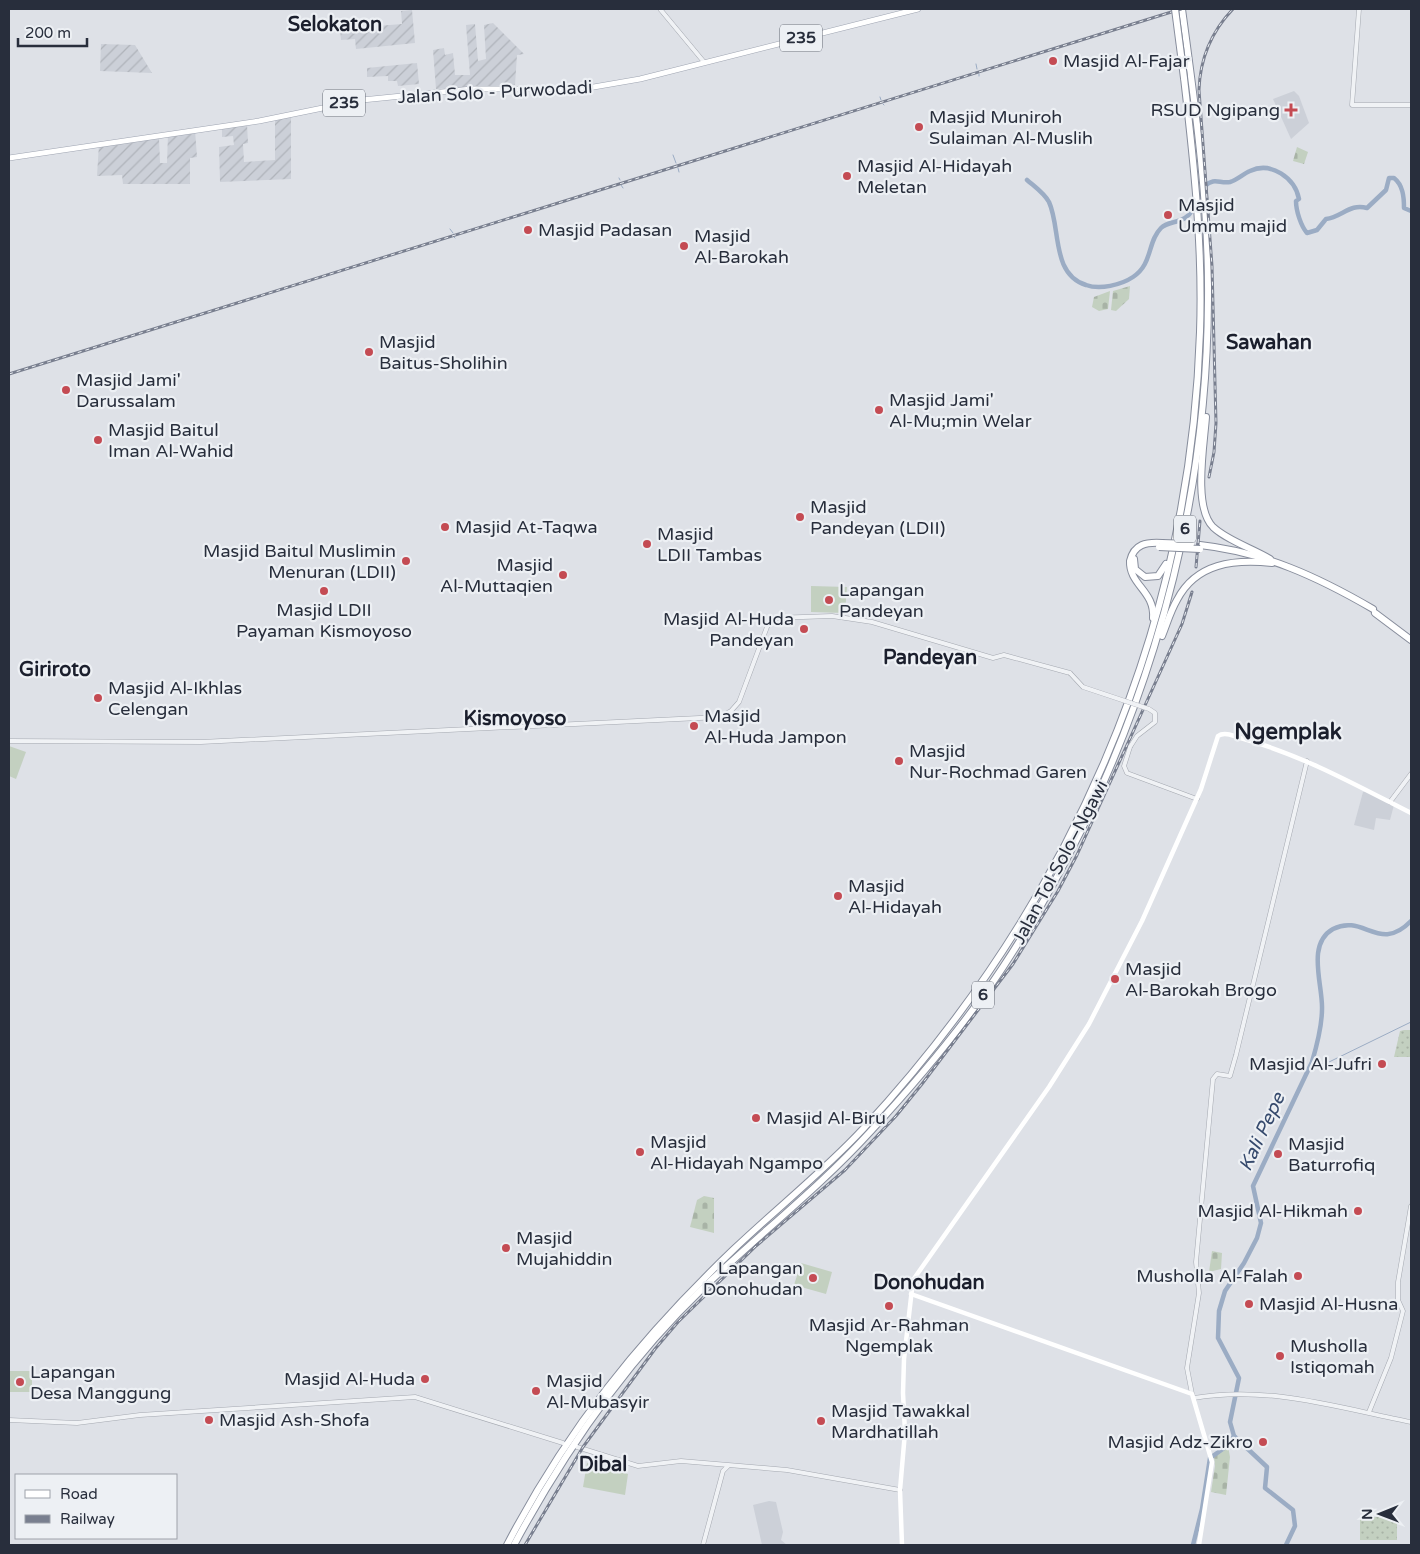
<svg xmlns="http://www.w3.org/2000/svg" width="1420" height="1554" viewBox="0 0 1420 1554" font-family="'Varela Round',sans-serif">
  <defs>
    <pattern id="industrial-furrows" width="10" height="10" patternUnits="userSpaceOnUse" patternTransform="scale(1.25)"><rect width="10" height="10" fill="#ccd0d8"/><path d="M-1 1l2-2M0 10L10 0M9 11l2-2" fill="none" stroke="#afb3ba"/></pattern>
    <pattern id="grass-dots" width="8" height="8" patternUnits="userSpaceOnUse" patternTransform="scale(1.25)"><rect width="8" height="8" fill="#c3d0c0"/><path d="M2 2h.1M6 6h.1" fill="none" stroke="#a8b3a6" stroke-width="1.8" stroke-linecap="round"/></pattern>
    <pattern id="cemetery-stones" width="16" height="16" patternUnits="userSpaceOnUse" patternTransform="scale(1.25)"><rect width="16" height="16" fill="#c3d0c0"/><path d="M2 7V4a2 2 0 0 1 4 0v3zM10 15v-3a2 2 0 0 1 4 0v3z" fill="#a8b3a6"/></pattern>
  </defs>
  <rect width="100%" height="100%" fill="#dee1e7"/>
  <!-- built -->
  <g fill="#ccd0d8">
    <polygon points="1294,91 1299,96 1309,123 1291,139 1273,99"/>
    <polygon points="1368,791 1394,805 1390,820 1376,818 1374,830 1354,825 1363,792"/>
    <polygon points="769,1501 776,1502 783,1532 781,1540 787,1545 762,1545 753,1505"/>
  </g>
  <!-- industrial -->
  <g fill="url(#industrial-furrows)">
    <polygon points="412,10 415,43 356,49 355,39 341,40 340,29 402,24 401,11"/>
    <polygon points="493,23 524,54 517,55 515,85 436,89 433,50 444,48 445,55 453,53 455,75 470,75 466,25 475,24 478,61 486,59 484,25"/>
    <polygon points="101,44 135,45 152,73 100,71"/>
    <polygon points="417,63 419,84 398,86 397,81 388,81 388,76 367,77 367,68"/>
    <polygon points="291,114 291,179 220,182 219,147 234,145 233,136 222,137 222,128 247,124 248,143 243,144 244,162 275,160 275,119"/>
    <polygon points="195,130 197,157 190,158 190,184 123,184 122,175 97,176 99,144 159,138 160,163 167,163 168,134"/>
  </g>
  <!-- grass -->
  <g fill="url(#grass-dots)">
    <polygon points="1404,1030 1411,1030 1411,1057 1394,1057 1400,1031"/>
    <rect x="1360" y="1517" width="37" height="23"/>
  </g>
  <!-- cemetery -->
  <g fill="url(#cemetery-stones)">
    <polygon points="1297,147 1308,152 1304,164 1293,161"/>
    <polygon points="1130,286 1129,299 1116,311 1111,310 1113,291"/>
    <polygon points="1110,291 1108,309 1099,311 1092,307 1094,297"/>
    <polygon points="704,1196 714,1198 714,1233 690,1227 697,1200"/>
    <polygon points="1212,1251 1222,1253 1221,1269 1209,1272"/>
    <polygon points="1228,1446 1230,1457 1226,1495 1211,1492 1215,1466 1214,1456"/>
  </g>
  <!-- park -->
  <g fill="#c3d0c0">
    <polygon points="811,586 847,587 845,613 811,612"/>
    <polygon points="9,746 26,752 16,779 9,776"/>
    <polygon points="801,1263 832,1272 826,1294 794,1285"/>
    <rect x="9" y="1371" width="23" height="21"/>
    <polygon points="587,1463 628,1474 625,1495 583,1487"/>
  </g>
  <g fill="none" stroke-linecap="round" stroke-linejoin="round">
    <!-- stream -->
    <g stroke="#9bacc4" stroke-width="1">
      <polyline points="976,64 977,69"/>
      <polyline points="979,74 979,76"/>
      <polyline points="880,97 881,100"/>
      <polyline points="883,104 884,105"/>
      <polyline points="673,155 676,163"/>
      <polyline points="678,168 679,172"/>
      <polyline points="619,178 620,180"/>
      <polyline points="621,185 623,188"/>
      <polyline points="450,229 453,233"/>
      <polyline points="454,237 455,238"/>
      <polyline points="1312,1062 1320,1064 1329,1062 1411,1022"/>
    </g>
    <!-- river -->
    <g stroke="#9bacc4" stroke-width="4.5">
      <path d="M1027,180C1035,187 1044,193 1049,202C1061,228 1051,274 1086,285C1100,290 1121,285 1133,277C1153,264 1147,242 1161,228C1167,222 1177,223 1185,218C1196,211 1197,195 1205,186C1214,177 1220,184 1230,182C1237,180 1243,174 1250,171C1271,161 1295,178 1299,199L1296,201C1296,211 1301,226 1307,233L1317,230L1326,219C1342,217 1350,203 1367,208L1386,190L1389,178H1394C1403,185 1404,197 1404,208L1411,211"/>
      <polyline points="1193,1545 1202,1509 1210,1458 1227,1446 1234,1436"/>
      <path d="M1286,1545L1295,1526L1293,1510L1265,1488L1267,1467L1234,1436L1230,1422L1239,1378L1218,1338L1219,1311L1225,1291L1244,1263L1257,1238L1261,1223L1253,1186L1312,1062C1317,1045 1322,1027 1322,1009C1323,985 1306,944 1333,929C1364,913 1379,954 1411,921"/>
    </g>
    <defs>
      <g id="tertiary">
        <polyline points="660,9 704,62"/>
        <polyline points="1359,9 1352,105 1411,105"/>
        <polyline points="9,741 201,742 720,717 731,711 739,702 767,627 773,618 832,616 872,622 993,658 1004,655 1070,673"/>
        <polyline points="1130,747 1124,766 1127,773 1197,799"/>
        <polyline points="1390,802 1411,774"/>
        <polyline points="1192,1394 1187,1368 1199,1293 1196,1262 1213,1079 1217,1074 1230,1076 1236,1055 1307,761"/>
        <path d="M1194,1398C1268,1385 1339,1408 1411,1422"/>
        <polyline points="1369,1412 1391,1358 1403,1311 1398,1300 1398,1282 1411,1206"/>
        <polyline points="9,1420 77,1423 140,1415 415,1397 563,1443"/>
        <polyline points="577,1447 638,1466 681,1461 787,1470 900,1490"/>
        <polyline points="703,1545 723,1471 728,1466"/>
      </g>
      <polyline id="primary" points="9,158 259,121 362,100 472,89 582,89 640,79 918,9"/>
      <g id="motorway">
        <path d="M1206,417C1204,445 1193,507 1213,527C1228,541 1252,548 1270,559"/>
        <path d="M1200,545C1264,552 1318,577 1373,609"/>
        <polyline points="1134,559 1135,569 1145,577 1158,576 1166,564"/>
        <polyline points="1375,613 1411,640"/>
        <path d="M1153,618C1155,591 1129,585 1130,561C1134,544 1146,542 1162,543"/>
        <path d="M1162,636C1167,624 1170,612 1177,600C1196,563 1234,559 1272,563"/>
        <path d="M507,1545C567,1430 639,1340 733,1250C776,1209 823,1172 863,1129C1068,908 1190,635 1200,332C1203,247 1194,163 1184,78"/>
        <path d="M514,1545C564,1452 625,1363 702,1289C757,1236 818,1189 870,1132C918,1080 964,1026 1003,967C1133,769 1207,536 1208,299C1209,202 1195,105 1182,9"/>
      </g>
    </defs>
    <!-- tertiary casing -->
    <use href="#tertiary" stroke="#a4a8b0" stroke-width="5"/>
    <!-- primary casing -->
    <use href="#primary" stroke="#9ea4b1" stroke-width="6"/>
    <!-- motorway casing -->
    <use href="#motorway" stroke="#878d9c" stroke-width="8"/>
    <!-- tertiary -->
    <use href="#tertiary" stroke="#f0f2f5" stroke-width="4"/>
    <!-- secondary -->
    <g stroke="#fff" stroke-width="4.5">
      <polyline points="911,1294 1192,1394 1212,1462 1199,1545"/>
      <path d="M902,1545L900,1490L905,1432L903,1393L904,1359L913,1280L1049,1087L1089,1024L1142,921L1201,789L1218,736C1225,731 1236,737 1244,739C1304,756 1356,785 1411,813"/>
    </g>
    <!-- primary -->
    <use href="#primary" stroke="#fff" stroke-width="5"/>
    <!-- motorway -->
    <use href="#motorway" stroke="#fff" stroke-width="6"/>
    <defs>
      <g id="rail">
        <polyline points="9,374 1181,9"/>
        <path d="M1209,477L1214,452L1216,423L1212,266L1199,90C1200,59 1211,32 1233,9"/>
        <polyline points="1196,567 1200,521"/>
        <polyline points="525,1545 583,1447 655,1349 678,1322 756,1246 845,1170 896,1116 922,1084 1013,964 1058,891 1077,855 1182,624 1192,592"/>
      </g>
    </defs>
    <!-- rail casing -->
    <use href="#rail" stroke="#797f8f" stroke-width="3"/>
    <!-- rail -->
    <use href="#rail" stroke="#edf0f4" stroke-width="1" stroke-dasharray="4" stroke-linecap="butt"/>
    <defs>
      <polyline id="tertiary-bridge" points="1070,673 1083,687 1149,709 1155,713 1155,722 1137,736 1130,747"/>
      <g id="motorway-bridge">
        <polyline points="1175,9 1184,78"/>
        <polyline points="1162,543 1191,544"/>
        <polyline points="1159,547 1200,549"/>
      </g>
    </defs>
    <!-- tertiary-bridge casing -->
    <use href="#tertiary-bridge" stroke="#a4a8b0" stroke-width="5" stroke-linecap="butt"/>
    <!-- motorway-bridge casing -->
    <use href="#motorway-bridge" stroke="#878d9c" stroke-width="8" stroke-linecap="butt"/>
    <!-- tertiary-bridge -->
    <use href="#tertiary-bridge" stroke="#f0f2f5" stroke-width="4"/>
    <!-- motorway-bridge -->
    <use href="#motorway-bridge" stroke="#fff" stroke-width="6"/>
  </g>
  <!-- markers -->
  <g fill="#c44b53" stroke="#edf0f4" stroke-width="2">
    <circle cx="1053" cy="61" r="5"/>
    <path d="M1288.5 102.5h5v5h5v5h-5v5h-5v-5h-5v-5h5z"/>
    <circle cx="919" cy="127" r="5"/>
    <circle cx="847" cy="176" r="5"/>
    <circle cx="1168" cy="215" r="5"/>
    <circle cx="528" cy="230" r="5"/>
    <circle cx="684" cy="246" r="5"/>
    <circle cx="369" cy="352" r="5"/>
    <circle cx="66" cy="390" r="5"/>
    <circle cx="879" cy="410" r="5"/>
    <circle cx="98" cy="440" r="5"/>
    <circle cx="800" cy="517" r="5"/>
    <circle cx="445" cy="527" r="5"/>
    <circle cx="647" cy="544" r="5"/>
    <circle cx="406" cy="561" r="5"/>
    <circle cx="563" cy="575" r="5"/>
    <circle cx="324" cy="591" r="5"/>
    <circle cx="829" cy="600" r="5"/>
    <circle cx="804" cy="629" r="5"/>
    <circle cx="98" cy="698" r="5"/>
    <circle cx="694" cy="726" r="5"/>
    <circle cx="899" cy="761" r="5"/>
    <circle cx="838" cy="896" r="5"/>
    <circle cx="1115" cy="979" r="5"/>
    <circle cx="1382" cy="1064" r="5"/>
    <circle cx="756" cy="1118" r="5"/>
    <circle cx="640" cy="1152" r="5"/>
    <circle cx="1278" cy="1154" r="5"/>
    <circle cx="1358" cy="1211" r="5"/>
    <circle cx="506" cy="1248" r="5"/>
    <circle cx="1298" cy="1276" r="5"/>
    <circle cx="813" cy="1278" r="5"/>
    <circle cx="1249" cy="1304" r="5"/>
    <circle cx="889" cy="1306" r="5"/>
    <circle cx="1280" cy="1356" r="5"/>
    <circle cx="425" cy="1379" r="5"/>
    <circle cx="20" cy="1382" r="5"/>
    <circle cx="536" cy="1391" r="5"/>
    <circle cx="209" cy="1420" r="5"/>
    <circle cx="821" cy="1421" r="5"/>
    <circle cx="1263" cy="1442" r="5"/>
  </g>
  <g text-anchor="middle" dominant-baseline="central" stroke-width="4.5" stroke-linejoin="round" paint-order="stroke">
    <!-- shield labels -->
    <g fill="#edf0f4" stroke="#636873" stroke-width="1">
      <rect x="780" y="24.5" width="42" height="27" rx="4"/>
      <rect x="323" y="89.5" width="42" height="27" rx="4"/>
      <rect x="1174" y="515.5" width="22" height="27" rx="4"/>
      <rect x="972" y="981.5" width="22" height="27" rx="4"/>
    </g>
    <g font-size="16" font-weight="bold" fill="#282e3c">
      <text x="801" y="38">235</text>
      <text x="344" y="103">235</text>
      <text x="1185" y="529">6</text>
      <text x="983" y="995">6</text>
    </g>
    <!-- poi labels -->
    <g font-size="18" fill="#282e3c" stroke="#edf0f4" text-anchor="start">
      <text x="1063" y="61">Masjid Al-Fajar</text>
      <text x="1280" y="110" text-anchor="end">RSUD Ngipang</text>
      <text x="929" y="117">Masjid Muniroh<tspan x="929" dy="21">Sulaiman Al-Muslih</tspan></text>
      <text x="857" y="166">Masjid Al-Hidayah<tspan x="857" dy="21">Meletan</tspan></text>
      <text x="1178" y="205">Masjid<tspan x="1178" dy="21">Ummu majid</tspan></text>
      <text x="538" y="230">Masjid Padasan</text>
      <text x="694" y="236">Masjid<tspan x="694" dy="21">Al-Barokah</tspan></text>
      <text x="379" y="342">Masjid<tspan x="379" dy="21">Baitus-Sholihin</tspan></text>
      <text x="76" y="380">Masjid Jami'<tspan x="76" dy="21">Darussalam</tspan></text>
      <text x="889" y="400">Masjid Jami'<tspan x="889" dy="21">Al-Mu;min Welar</tspan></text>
      <text x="108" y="430">Masjid Baitul<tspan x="108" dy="21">Iman Al-Wahid</tspan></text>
      <text x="810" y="507">Masjid<tspan x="810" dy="21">Pandeyan (LDII)</tspan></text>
      <text x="455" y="527">Masjid At-Taqwa</text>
      <text x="657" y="534">Masjid<tspan x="657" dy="21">LDII Tambas</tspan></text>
      <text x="396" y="551" text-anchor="end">Masjid Baitul Muslimin<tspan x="396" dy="21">Menuran (LDII)</tspan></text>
      <text x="553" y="565" text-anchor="end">Masjid<tspan x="553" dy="21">Al-Muttaqien</tspan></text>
      <text x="839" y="590">Lapangan<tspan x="839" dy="21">Pandeyan</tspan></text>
      <text x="324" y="610" text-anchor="middle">Masjid LDII<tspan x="324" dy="21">Payaman Kismoyoso</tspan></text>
      <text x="794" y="619" text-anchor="end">Masjid Al-Huda<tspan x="794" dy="21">Pandeyan</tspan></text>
      <text x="108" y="688">Masjid Al-Ikhlas<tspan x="108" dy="21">Celengan</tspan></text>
      <text x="704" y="716">Masjid<tspan x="704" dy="21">Al-Huda Jampon</tspan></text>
      <text x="909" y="751">Masjid<tspan x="909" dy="21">Nur-Rochmad Garen</tspan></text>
      <text x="848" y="886">Masjid<tspan x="848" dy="21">Al-Hidayah</tspan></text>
      <text x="1125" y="969">Masjid<tspan x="1125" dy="21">Al-Barokah Brogo</tspan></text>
      <text x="1372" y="1064" text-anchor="end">Masjid Al-Jufri</text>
      <text x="766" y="1118">Masjid Al-Biru</text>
      <text x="650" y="1142">Masjid<tspan x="650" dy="21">Al-Hidayah Ngampo</tspan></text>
      <text x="1288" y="1144">Masjid<tspan x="1288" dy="21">Baturrofiq</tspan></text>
      <text x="1348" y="1211" text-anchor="end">Masjid Al-Hikmah</text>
      <text x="516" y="1238">Masjid<tspan x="516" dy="21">Mujahiddin</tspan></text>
      <text x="803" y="1268" text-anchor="end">Lapangan<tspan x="803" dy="21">Donohudan</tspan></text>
      <text x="1288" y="1276" text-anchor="end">Musholla Al-Falah</text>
      <text x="1259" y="1304">Masjid Al-Husna</text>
      <text x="889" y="1325" text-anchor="middle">Masjid Ar-Rahman<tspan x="889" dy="21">Ngemplak</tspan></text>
      <text x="1290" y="1346">Musholla<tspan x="1290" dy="21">Istiqomah</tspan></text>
      <text x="30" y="1372">Lapangan<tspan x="30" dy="21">Desa Manggung</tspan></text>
      <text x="415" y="1379" text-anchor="end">Masjid Al-Huda</text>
      <text x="546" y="1381">Masjid<tspan x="546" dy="21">Al-Mubasyir</tspan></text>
      <text x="831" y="1411">Masjid Tawakkal<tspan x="831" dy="21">Mardhatillah</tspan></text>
      <text x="219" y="1420">Masjid Ash-Shofa</text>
      <text x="1253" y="1442" text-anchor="end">Masjid Adz-Zikro</text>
    </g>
    <!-- street labels -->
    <g font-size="18" fill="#282e3c" stroke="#edf0f4">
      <text transform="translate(495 92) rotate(-3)">Jalan Solo - Purwodadi</text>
      <text transform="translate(1060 862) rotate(-62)">Jalan Tol Solo–Ngawi</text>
    </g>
    <!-- water labels -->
    <g font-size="19" font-style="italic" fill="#364a6d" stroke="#edf0f4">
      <text transform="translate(1262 1132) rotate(-65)">Kali Pepe</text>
    </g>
    <!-- quarter labels -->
    <g font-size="20" font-weight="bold" fill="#1b1f2d" stroke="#edf0f4">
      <text x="335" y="25">Selokaton</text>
      <text x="1269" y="343">Sawahan</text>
      <text x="930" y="658">Pandeyan</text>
      <text x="55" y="670">Giriroto</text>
      <text x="515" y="719">Kismoyoso</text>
      <text x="929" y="1283">Donohudan</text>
      <text x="603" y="1465">Dibal</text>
    </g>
    <!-- district labels -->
    <g font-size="22" font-weight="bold" fill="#1b1f2d" stroke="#edf0f4">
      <text x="1288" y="732">Ngemplak</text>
    </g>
  </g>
  <!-- border -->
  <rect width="1420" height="1554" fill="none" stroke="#282e3c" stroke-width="20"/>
  <!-- legend -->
  <rect x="15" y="1474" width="162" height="65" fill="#edf0f4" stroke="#9ea2aa"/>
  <rect x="25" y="1490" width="25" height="8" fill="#ffffff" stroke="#9ea2aa"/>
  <text x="60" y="1499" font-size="15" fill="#282e3c">Road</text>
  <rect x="25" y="1515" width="25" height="8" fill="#797f8f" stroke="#9ea2aa"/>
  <text x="60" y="1524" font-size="15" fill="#282e3c">Railway</text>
  <!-- north arrow -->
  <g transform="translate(1380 1514) rotate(269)" stroke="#edf0f4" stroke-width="4" paint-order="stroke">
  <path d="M0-4L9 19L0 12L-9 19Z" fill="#282e3c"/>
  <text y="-8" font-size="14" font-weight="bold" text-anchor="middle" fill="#282e3c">N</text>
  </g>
  <!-- scale -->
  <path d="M18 38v8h69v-8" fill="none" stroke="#282e3c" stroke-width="2.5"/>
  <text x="25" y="38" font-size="15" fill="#282e3c" stroke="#edf0f4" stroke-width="4" paint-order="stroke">200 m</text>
</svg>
